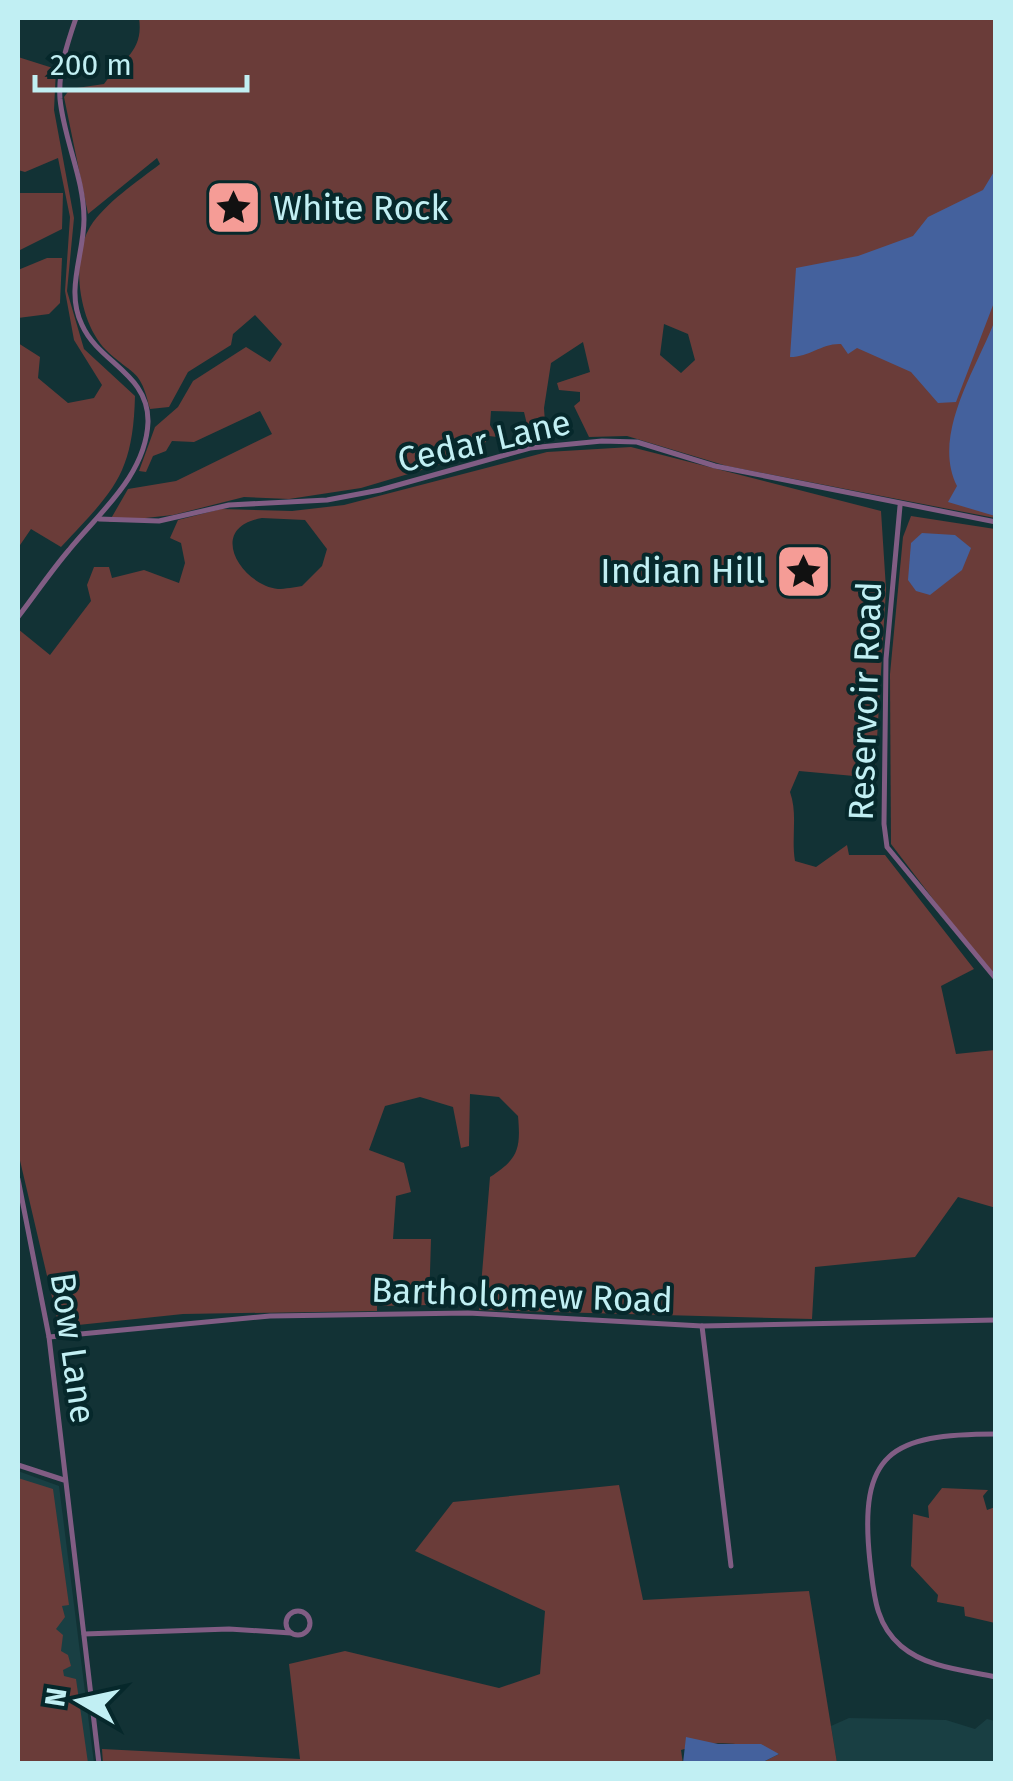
<svg xmlns="http://www.w3.org/2000/svg" width="1013" height="1781" viewBox="0 0 1013 1781" font-family="'Fira Sans',sans-serif">
  <rect width="100%" height="100%" fill="#123235"/>
  <!-- built -->
  <g fill="#193f43">
    <polygon points="18,1471 59,1486 94,1763 18,1764"/>
    <polygon points="849,1718 946,1720 975,1729 987,1719 995,1721 995,1763 837,1763 831,1726"/>
  </g>
  <!-- green -->
  <g fill="#6a3c39" fill-rule="evenodd">
    <path d="M139,18H995V518L727,466L627,436L589,437L574,406L580,401V392L559,390L557,383L590,372L583,342L551,363L544,408L546,438L531,441L524,412L491,411L490,425L497,437L489,436L479,453L361,488L289,499L244,497L173,515L109,522L128,489L176,481L272,434L260,411L194,442L172,441L166,451L153,456L146,472L139,471L155,427L178,407L193,381L246,347L270,362L282,344L255,315L233,334L231,345L188,372L169,407L150,409C140,367 134,377 106,350C79,323 70,260 90,227C106,202 137,182 160,164L157,158L88,214L64,97L70,89L104,84C122,59 144,52 139,18ZM664,324L688,334L695,360L681,373L660,355Z"/>
    <path d="M18,57L56,69L54,110L74,218L67,291L84,349L135,396C133,476 113,491 61,547L31,529L18,548V343L40,357L38,378L68,403L94,398L102,385L74,340L65,291L70,217L58,158L25,172L18,170Z"/>
    <polygon points="18,193 63,193 62,229 18,251"/>
    <polygon points="47,258 62,258 60,303 49,314 18,318 18,270"/>
    <path d="M631,447L881,511L886,589L875,772L860,770L854,776L799,771L790,792C798,814 791,837 795,861L816,867L847,845L849,855H885L974,969L941,986L956,1054L995,1050L996,1208L958,1197L915,1257L815,1267L812,1319L479,1310L490,1177C518,1159 521,1149 518,1116L499,1097L470,1094L469,1146L461,1148L453,1107L420,1097L385,1106L369,1150L404,1163L411,1192L396,1196L393,1239H431L429,1305L377,1306V1311L183,1314L59,1327L18,1152V629L50,655L91,601L87,585L94,567H109L112,578L144,570L179,583L185,563L181,543L170,538L178,520L221,509L292,511L344,505L547,452ZM262,518L305,520L327,549L322,566L302,586C295,587 285,589 278,589C242,585 205,528 262,518Z"/>
    <polygon points="911,516 995,529 995,980 891,844 890,674 903,537"/>
    <polygon points="18,1478 53,1489 69,1605 62,1606 65,1617 56,1629 63,1635 61,1651 68,1655 71,1666 63,1670 64,1676 76,1679 88,1763 18,1763"/>
    <path d="M619,1485L643,1600L809,1591L837,1763H761L779,1754C744,1742 716,1739 681,1750L683,1764H103L102,1749L300,1759L289,1664L345,1651L499,1688L540,1674L545,1611L415,1551L453,1502Z"/>
    <polygon points="942,1488 988,1490 983,1496 987,1510 995,1507 995,1623 965,1616 964,1607 937,1602 938,1595 911,1566 913,1514 929,1518 928,1506"/>
  </g>
  <!-- water -->
  <g fill="#44619d">
    <path d="M995,170V300L956,402L938,403L911,372L857,348L848,354L841,344C822,343 810,357 790,357L796,268L858,256L913,236L928,217L983,190Z"/>
    <path d="M995,320L996,516H995L948,502L957,486C931,435 977,368 995,320Z"/>
    <polygon points="922,533 955,535 971,548 962,570 930,595 916,591 908,580 911,543"/>
    <polygon points="686,1737 718,1744 761,1744 779,1754 761,1763 683,1763"/>
  </g>
  <g fill="none" stroke-linecap="round" stroke-linejoin="round">
    <!-- minor -->
    <g stroke="#815d84" stroke-width="5">
      <polyline points="900,506 886,659 884,824 887,847 996,979"/>
      <polyline points="99,519 159,521 229,505 327,500 380,490 530,448 602,441 637,442 715,466 996,522"/>
      <path d="M18,617C35,595 51,571 69,550C99,513 146,475 148,422C149,374 99,363 82,325C65,290 84,255 84,219C84,178 64,140 60,99C58,71 67,44 76,18"/>
      <polyline points="18,1179 49,1337 99,1764"/>
      <polyline points="702,1326 731,1566"/>
      <polyline points="49,1337 270,1316 468,1313 702,1326 996,1320"/>
      <path d="M996,1434C891,1434 858,1452 870,1562C874,1594 875,1624 901,1646C927,1668 964,1670 996,1677"/>
      <polyline points="18,1465 64,1480"/>
      <circle cx="298" cy="1623" r="12"/>
      <polyline points="84,1634 229,1629 291,1633"/>
    </g>
  </g>
  <!-- icons -->
  <defs>
    <symbol id="sight-square" viewBox="-11 -11 22 22"><rect x="-9" y="-9" width="18" height="18" rx="4" fill="#f59c96" stroke="#06282b"/><path d="M0-6L1.8-2.2L6-1.7L2.9 1.2L3.7 5.4L0 3.3L-3.7 5.4L-2.9 1.2L-6-1.7L-1.8-2.2Z" fill="#111"/></symbol>
  </defs>
  <g fill-rule="evenodd">
    <use href="#sight-square" x="202" y="176" width="63" height="63"/>
    <use href="#sight-square" x="772" y="540" width="63" height="63"/>
  </g>
  <g text-anchor="middle" dominant-baseline="central" stroke-width="8" stroke-linejoin="round" paint-order="stroke">
    <!-- poi labels -->
    <g font-size="35" fill="#c1eff3" stroke="#06282b" text-anchor="start">
      <text x="273" y="208">White Rock</text>
      <text x="765" y="571" text-anchor="end">Indian Hill</text>
    </g>
    <!-- street labels -->
    <g font-size="35" fill="#c1eff3" stroke="#06282b">
      <text transform="translate(484 441) rotate(-13)">Cedar Lane</text>
      <text transform="translate(865 701) rotate(-88)">Reservoir Road</text>
      <text transform="translate(522 1295) rotate(2)">Bartholomew Road</text>
      <text transform="translate(73 1348) rotate(82)">Bow Lane</text>
    </g>
  </g>
  <!-- border -->
  <rect width="1013" height="1781" fill="none" stroke="#c1eff3" stroke-width="40"/>
  <!-- north arrow -->
  <g transform="translate(80 1701) rotate(279)" stroke="#06282b" stroke-width="8" paint-order="stroke">
  <path d="M0-8L18 38L0 25L-18 38Z" fill="#c1eff3"/>
  <text y="-15" font-size="28" font-weight="bold" text-anchor="middle" fill="#c1eff3">N</text>
  </g>
  <!-- scale -->
  <path d="M35 75v15h212v-15" fill="none" stroke="#c1eff3" stroke-width="5"/>
  <text x="50" y="75" font-size="30" fill="#c1eff3" stroke="#06282b" stroke-width="8" paint-order="stroke">200 m</text>
</svg>
